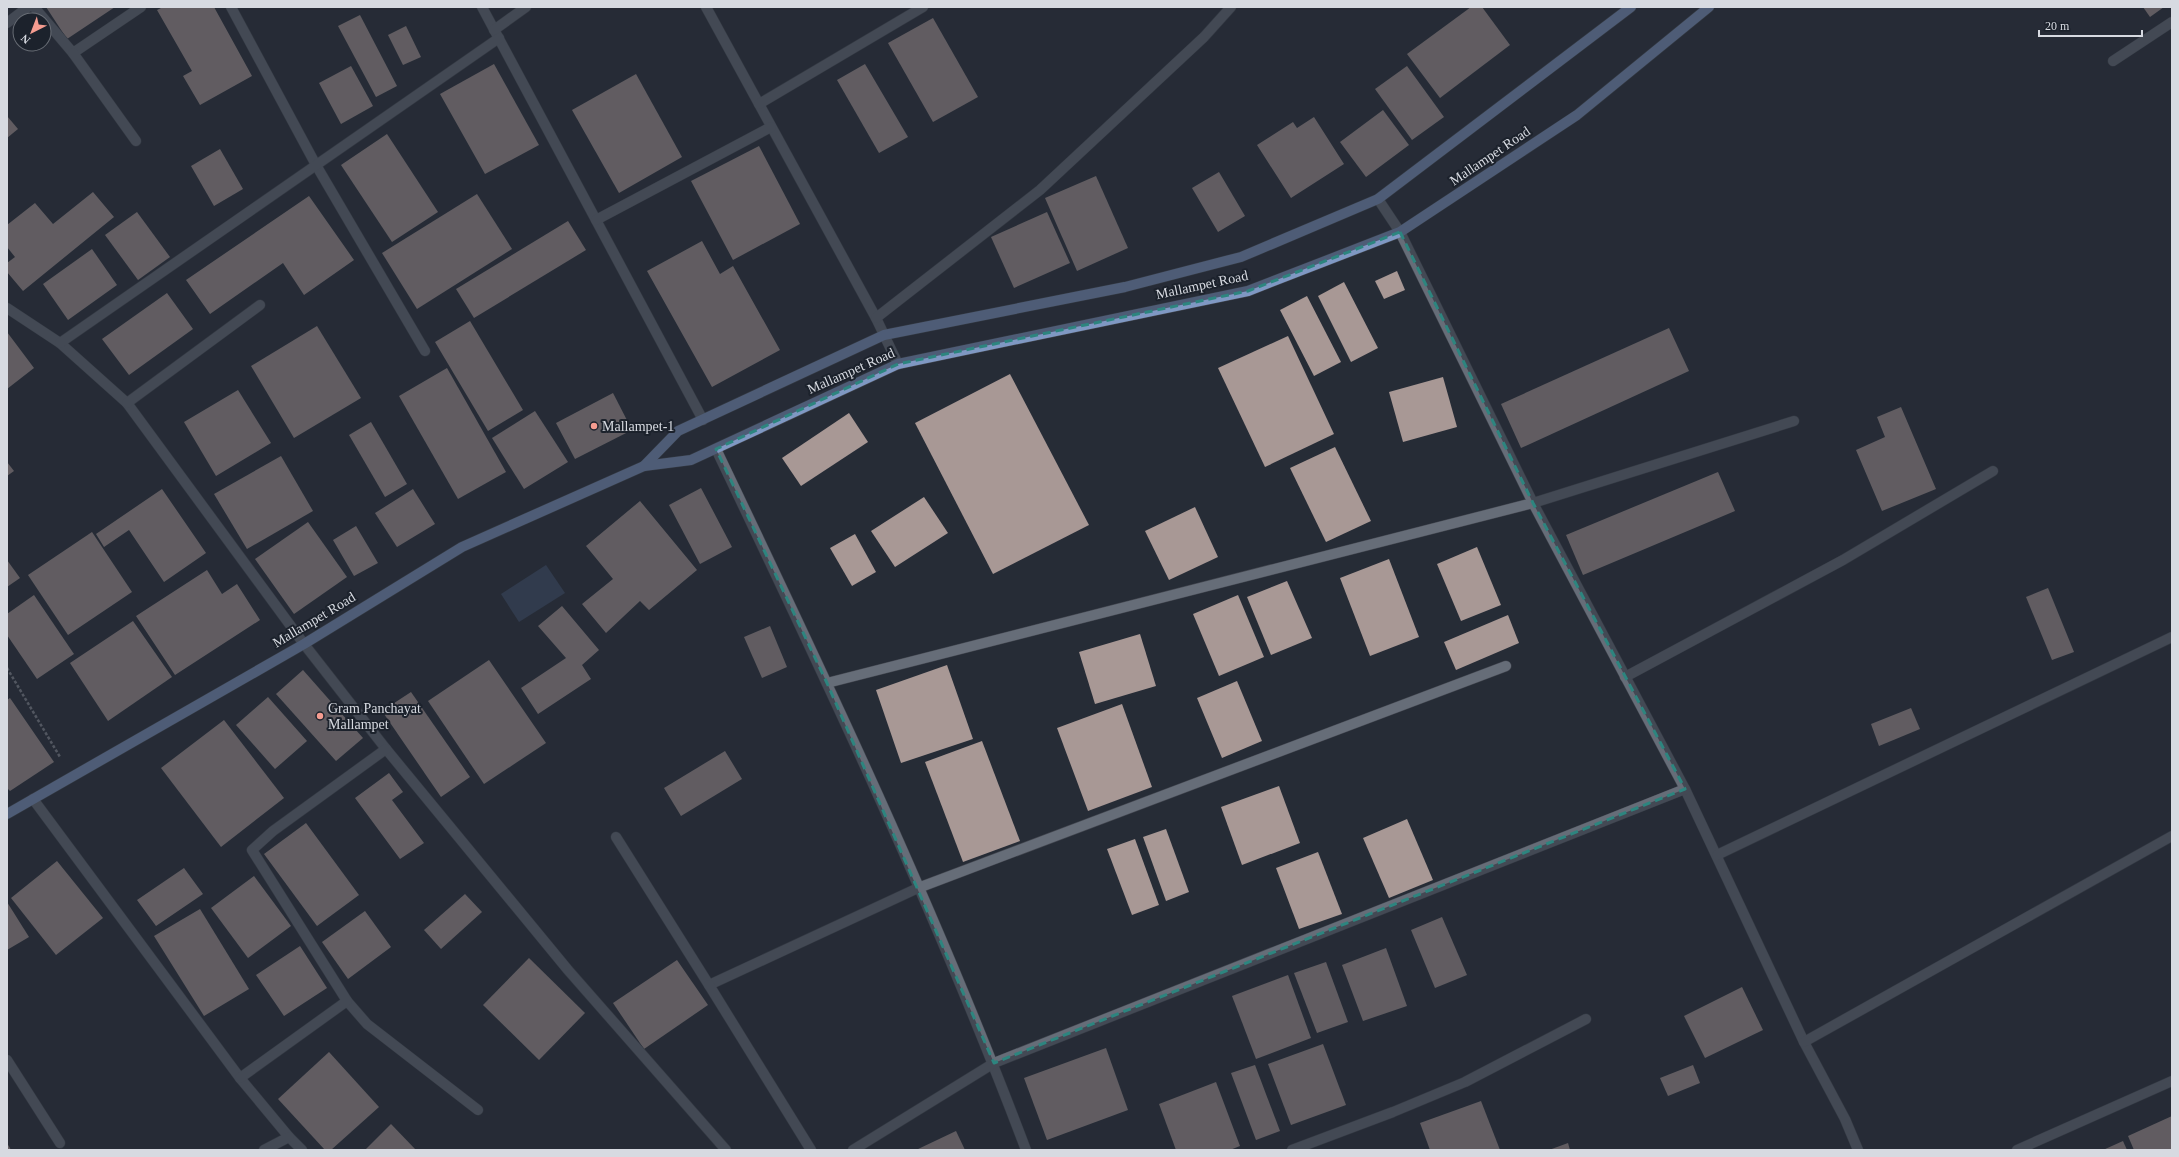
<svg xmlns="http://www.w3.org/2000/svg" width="2179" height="1157" viewBox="0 0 2179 1157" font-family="'Times New Roman',serif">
  <rect width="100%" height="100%" fill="#262c36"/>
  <!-- green -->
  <polygon fill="#3f4e69" points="546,565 565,593 519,622 501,594"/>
  <!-- building -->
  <g fill="#a89895">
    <polygon points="46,7 115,7 67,39"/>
    <polygon points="163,7 214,7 252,76 200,105 183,76 192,71 157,10"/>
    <polygon points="1471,7 1482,7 1510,45 1440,98 1407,54"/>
    <polygon points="2143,7 2164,7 2150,17"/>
    <polygon points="360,15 397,86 376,97 338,26"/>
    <polygon points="933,18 978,97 933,122 888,43"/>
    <polygon points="406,26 421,57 403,65 388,35"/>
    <polygon points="494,64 539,145 485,174 440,94"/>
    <polygon points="865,64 908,137 879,153 837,80"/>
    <polygon points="351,66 373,106 341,124 319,83"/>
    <polygon points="1407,66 1444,117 1412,140 1375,89"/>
    <polygon points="636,74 682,157 619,193 572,110"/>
    <polygon points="1383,110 1409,145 1366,177 1340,142"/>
    <polygon points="7,116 18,129 7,138"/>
    <polygon points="1314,117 1344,164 1291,198 1257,145 1293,122 1297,128"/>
    <polygon points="387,134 438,212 392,242 341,165"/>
    <polygon points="759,146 800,224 733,260 691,181"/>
    <polygon points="220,149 243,189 214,206 191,166"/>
    <polygon points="1219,172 1245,216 1218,232 1192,188"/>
    <polygon points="1096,176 1128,248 1077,271 1045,198"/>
    <polygon points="93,192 114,217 23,291 7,272 7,263 15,257 7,247 7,225 35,203 53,224"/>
    <polygon points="477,194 512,249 417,309 382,253"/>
    <polygon points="309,196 354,260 304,295 283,263 210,314 186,280"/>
    <polygon points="137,212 170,257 138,280 105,235"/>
    <polygon points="1047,212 1070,263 1014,288 991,237"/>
    <polygon points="568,221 586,250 474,318 456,289"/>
    <polygon points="702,241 720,274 733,266 780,350 712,387 647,271"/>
    <polygon points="92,249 117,285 68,320 43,284"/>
    <polygon points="1397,271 1405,290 1384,299 1375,281"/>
    <polygon points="1344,282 1378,348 1351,362 1318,296"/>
    <polygon points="167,293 193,329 129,375 102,339"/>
    <polygon points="1307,296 1341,362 1314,376 1280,310"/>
    <polygon points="470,321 523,410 488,431 435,342"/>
    <polygon points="317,326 361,398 294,438 251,366"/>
    <polygon points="1669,328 1689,371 1521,448 1501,404"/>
    <polygon points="7,332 34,368 7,389"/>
    <polygon points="1288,336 1334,434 1265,467 1218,368"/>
    <polygon points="447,368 506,472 458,499 399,396"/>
    <polygon points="1010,374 1089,525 993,574 915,423"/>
    <polygon points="1443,377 1457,427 1403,442 1389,392"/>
    <polygon points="238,390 271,443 216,476 184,422"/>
    <polygon points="613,393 632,430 575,459 556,423"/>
    <polygon points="1901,407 1936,489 1882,511 1856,450 1885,437 1877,417"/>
    <polygon points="535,411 568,462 524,489 492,438"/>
    <polygon points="849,413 868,442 801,486 782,458"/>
    <polygon points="371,422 407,484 385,497 349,435"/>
    <polygon points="1335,447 1371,521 1326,542 1290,468"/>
    <polygon points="281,456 313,511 247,549 214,494"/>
    <polygon points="7,462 14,471 7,476"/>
    <polygon points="1718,472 1735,511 1583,575 1566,535"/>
    <polygon points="701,488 732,547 700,564 669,505"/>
    <polygon points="162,489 206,553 164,582 129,530 104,547 96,534"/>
    <polygon points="413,489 435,524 397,547 375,513"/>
    <polygon points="924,497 948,533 895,567 871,531"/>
    <polygon points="640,501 697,570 649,610 640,601 606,633 582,604 613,579 586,546"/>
    <polygon points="1195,507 1218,557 1169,580 1145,531"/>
    <polygon points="308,522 347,577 294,614 255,559"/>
    <polygon points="356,526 378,563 354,576 333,540"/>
    <polygon points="92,532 132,592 68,635 28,575"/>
    <polygon points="855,534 876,572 852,586 830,548"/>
    <polygon points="1477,547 1501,605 1461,621 1437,564"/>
    <polygon points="1389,559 1419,637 1370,656 1340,578"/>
    <polygon points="7,560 20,578 7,587"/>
    <polygon points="207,570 222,594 237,584 260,620 175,675 136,616"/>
    <polygon points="1287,581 1312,638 1271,655 1247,597"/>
    <polygon points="2048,588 2074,652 2052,660 2026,597"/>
    <polygon points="34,595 74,654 37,679 7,635 7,614"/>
    <polygon points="1238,595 1264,657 1219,676 1193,614"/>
    <polygon points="562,606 599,650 582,665 591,679 538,714 521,688 566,658 538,626"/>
    <polygon points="1508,615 1519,643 1456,670 1444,642"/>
    <polygon points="133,621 172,677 108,721 70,663"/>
    <polygon points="770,626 787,667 762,678 744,637"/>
    <polygon points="1140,634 1156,686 1095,704 1079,652"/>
    <polygon points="489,660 546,743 484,784 428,701"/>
    <polygon points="947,665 973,739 901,763 876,690"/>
    <polygon points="303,670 363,738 336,761 276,694"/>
    <polygon points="1237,681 1262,741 1222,758 1197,698"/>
    <polygon points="411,692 470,777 441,797 382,711"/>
    <polygon points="268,697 307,741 275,769 236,725"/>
    <polygon points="10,698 54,762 10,791 7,788 7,700"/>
    <polygon points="1122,704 1152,787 1088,811 1057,728"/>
    <polygon points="1911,708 1920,729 1879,746 1871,724"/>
    <polygon points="224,720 284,798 221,847 161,768"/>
    <polygon points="982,741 1020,841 963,862 925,762"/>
    <polygon points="725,751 742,779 681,816 664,788"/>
    <polygon points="389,773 403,792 392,800 424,843 400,859 355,798"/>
    <polygon points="1279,786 1300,843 1242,865 1221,807"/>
    <polygon points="1407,819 1433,880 1389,898 1363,838"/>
    <polygon points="306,823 359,895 317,926 264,854"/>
    <polygon points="1166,829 1189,892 1166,901 1143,837"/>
    <polygon points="1135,839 1159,905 1132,915 1107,849"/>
    <polygon points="1318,852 1342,914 1299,929 1276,868"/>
    <polygon points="57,861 103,918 56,955 11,898"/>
    <polygon points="184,868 203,894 156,926 137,900"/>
    <polygon points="254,876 291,926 248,958 211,908"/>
    <polygon points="465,894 482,912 441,949 424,930"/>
    <polygon points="7,902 29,937 7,950"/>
    <polygon points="200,909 249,989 204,1016 154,936"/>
    <polygon points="365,911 391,947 348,979 322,942"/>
    <polygon points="1442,917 1467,975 1435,988 1411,930"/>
    <polygon points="300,946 327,988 284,1016 256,975"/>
    <polygon points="1386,948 1407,1006 1363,1021 1342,965"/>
    <polygon points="529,958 585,1013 539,1060 483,1005"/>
    <polygon points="677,960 708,1005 644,1049 613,1003"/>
    <polygon points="1326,962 1348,1022 1317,1033 1294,973"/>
    <polygon points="1288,975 1311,1038 1256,1059 1232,996"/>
    <polygon points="1742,987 1763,1030 1705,1058 1684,1016"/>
    <polygon points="1323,1044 1346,1105 1291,1125 1268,1064"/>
    <polygon points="1106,1048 1128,1110 1047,1140 1024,1078"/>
    <polygon points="329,1052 379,1107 331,1150 325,1150 278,1099"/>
    <polygon points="1255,1065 1280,1131 1256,1140 1231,1073"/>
    <polygon points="1693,1065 1700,1083 1668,1096 1660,1078"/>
    <polygon points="1216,1082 1240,1146 1230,1150 1176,1150 1159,1104"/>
    <polygon points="1481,1101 1500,1150 1430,1150 1420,1123"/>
    <polygon points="2172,1116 2172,1150 2134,1150 2128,1136"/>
    <polygon points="391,1124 416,1150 365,1150"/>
    <polygon points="956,1131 965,1150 916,1150"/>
    <polygon points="2123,1141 2127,1150 2103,1150"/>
    <polygon points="7,1143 11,1150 7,1150"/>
    <polygon points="1568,1143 1570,1150 1549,1150"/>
  </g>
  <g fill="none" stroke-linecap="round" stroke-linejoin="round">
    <defs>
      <g id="minor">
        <polyline points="34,7 73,53 141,7"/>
        <polyline points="231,7 316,165 425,351"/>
        <polyline points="482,7 703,420"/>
        <polyline points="706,7 876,318 898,364"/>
        <polyline points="7,23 28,7"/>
        <polyline points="494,30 526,7"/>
        <polyline points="73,53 136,141"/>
        <polyline points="2113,61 2172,22"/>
        <polyline points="759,104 923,7"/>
        <polyline points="1378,199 1400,232 1533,503 1685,789 1804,1042 1845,1119 1858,1150"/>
        <polyline points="596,220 771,127"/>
        <polyline points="7,308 60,343 127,403 304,644 386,749 568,970 726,1150"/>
        <polyline points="876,318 1040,190 1204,37 1231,7"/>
        <polyline points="60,343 499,38"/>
        <polyline points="127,403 260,305"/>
        <path d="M716,449C826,679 936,911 1026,1150"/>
        <polyline points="1625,677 1843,560 1993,471"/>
        <polyline points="827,683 1533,503 1794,421"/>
        <polyline points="33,799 240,1078 289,1137 302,1150"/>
        <polyline points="616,837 709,985 918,888 1506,666"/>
        <polyline points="1717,855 2172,637"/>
        <polyline points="709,985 811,1150"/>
        <polyline points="347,1001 367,1024 478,1110"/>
        <polyline points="1804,1042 2172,836"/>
        <polyline points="7,1060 60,1143"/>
        <polyline points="240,1078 347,1001 252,850 273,831 386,749"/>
        <polyline points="264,1150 289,1137"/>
        <polyline points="853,1150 994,1063 1685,789"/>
        <polyline points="1292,1150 1393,1112 1465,1082 1586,1019"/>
        <polyline points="2017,1150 2172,1081"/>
      </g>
      <g id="major">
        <polyline points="644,466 678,431 884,335 1125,287 1241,257 1378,199 1631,7"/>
        <polyline points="7,814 304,644 462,547 644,466 691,460 898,364 1248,291 1400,232 1577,115 1709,7"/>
      </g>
    </defs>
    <!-- minor casing -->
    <use href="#minor" stroke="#434750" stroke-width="11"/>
    <!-- major casing -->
    <use href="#major" stroke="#434750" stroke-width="11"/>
    <!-- path -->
    <polyline stroke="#878b93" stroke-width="2.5" stroke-dasharray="3 2" stroke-linecap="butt" points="7,668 60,757"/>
    <!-- minor -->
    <use href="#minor" stroke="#666d78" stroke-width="10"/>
    <!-- major -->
    <use href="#major" stroke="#7f98c3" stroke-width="10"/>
  </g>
  <!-- marked area -->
  <path d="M0 0H2179V1157H0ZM1400,232L1533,503L1685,789L994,1063L827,683L716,449L898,364L1248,291Z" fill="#262c36" fill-opacity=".55" fill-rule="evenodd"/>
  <path fill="none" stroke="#2d857f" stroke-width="3" stroke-dasharray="8 5" stroke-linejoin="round" d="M1400,232L1533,503L1685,789L994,1063L827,683L716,449L898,364L1248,291Z"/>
  <!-- markers -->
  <g fill="#f59c90" stroke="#1c222c" stroke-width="1.5">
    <circle cx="594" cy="426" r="4"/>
    <circle cx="320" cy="716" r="4"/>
  </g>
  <g text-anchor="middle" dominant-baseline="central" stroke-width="4" stroke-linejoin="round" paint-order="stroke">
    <!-- street labels -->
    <g font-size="14" fill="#d7dae1" stroke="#1c222c">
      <text transform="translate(1490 156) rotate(-34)">Mallampet Road</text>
      <text transform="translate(1202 285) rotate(-12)">Mallampet Road</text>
      <text transform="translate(851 371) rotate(-24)">Mallampet Road</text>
      <text transform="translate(314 620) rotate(-31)">Mallampet Road</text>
    </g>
    <!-- poi labels -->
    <g font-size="14" fill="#d7dae1" stroke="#1c222c" text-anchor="start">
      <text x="602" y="426">Mallampet-1</text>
      <text x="328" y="708">Gram Panchayat<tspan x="328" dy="16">Mallampet</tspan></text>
    </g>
  </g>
  <!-- border -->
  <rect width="2179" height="1157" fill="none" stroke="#d7dae1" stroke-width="16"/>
  <!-- north arrow -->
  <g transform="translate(32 32) rotate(222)"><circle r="19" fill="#1c222c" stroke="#676c74"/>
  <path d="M0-3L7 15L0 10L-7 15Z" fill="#f59c90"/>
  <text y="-6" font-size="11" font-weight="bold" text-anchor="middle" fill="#d7dae1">N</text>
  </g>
  <!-- scale -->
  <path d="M2039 30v6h103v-6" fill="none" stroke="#d7dae1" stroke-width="2"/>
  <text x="2045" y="30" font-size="12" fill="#d7dae1" stroke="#1c222c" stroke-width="3" paint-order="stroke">20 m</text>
</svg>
